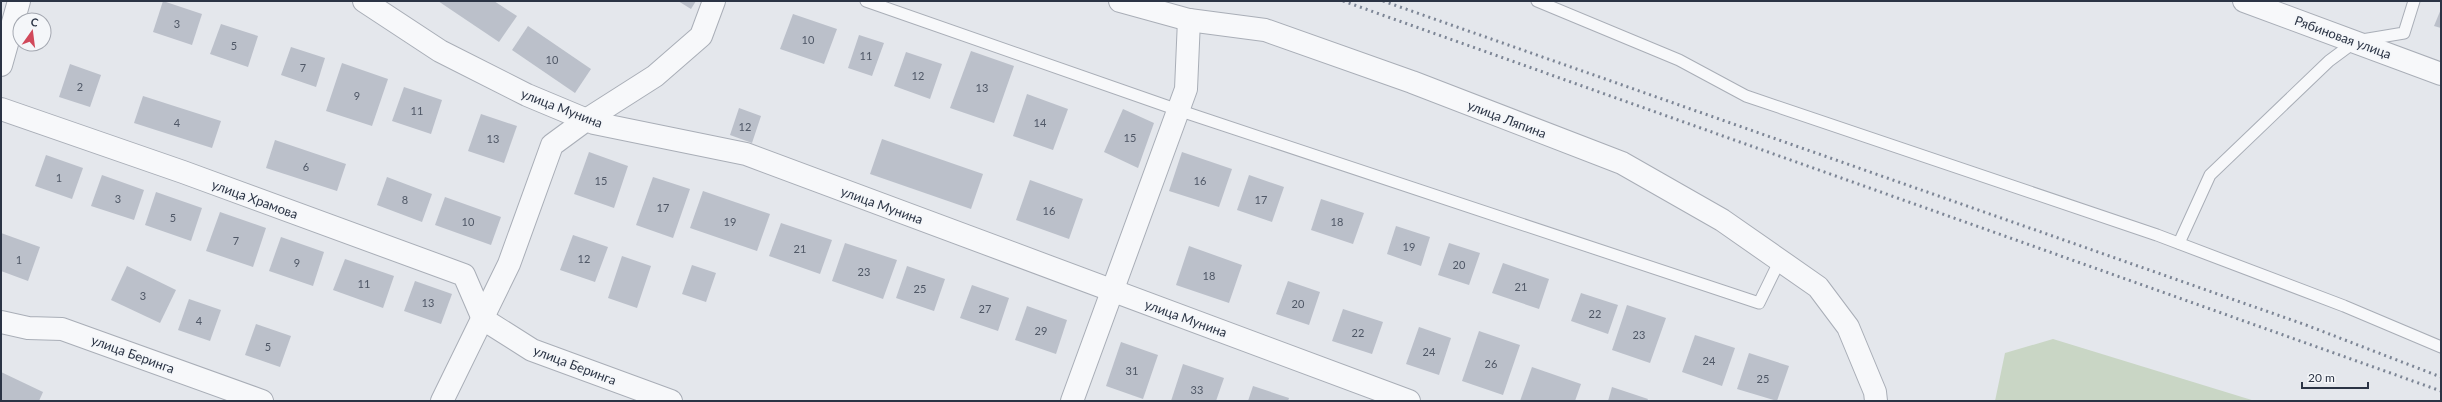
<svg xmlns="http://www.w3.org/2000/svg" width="2442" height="402" viewBox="0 0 2442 402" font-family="Lato,sans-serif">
  <rect width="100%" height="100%" fill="#e4e7ec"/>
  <!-- green -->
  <polygon fill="#c9d6c5" points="2053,339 2255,401 1995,401 2005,353"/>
  <!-- building -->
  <g fill="#bbc0ca">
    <polygon points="163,1 202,14 192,45 153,32"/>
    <polygon points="438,1 494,1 517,16 499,42"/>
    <polygon points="678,1 696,1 691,9"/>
    <polygon points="2441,9 2441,28 2434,26"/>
    <polygon points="793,14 837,29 824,64 780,49"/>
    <polygon points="221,24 258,36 248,67 210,54"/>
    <polygon points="528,26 591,69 575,93 512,50"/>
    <polygon points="859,35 884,43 872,76 848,68"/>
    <polygon points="291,47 325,58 316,87 281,75"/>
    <polygon points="971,51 1014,66 994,123 950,108"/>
    <polygon points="906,52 942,64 930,99 894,86"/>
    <polygon points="342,63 388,79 372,126 326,111"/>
    <polygon points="70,64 101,75 90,107 59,97"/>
    <polygon points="404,87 442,100 431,134 392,121"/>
    <polygon points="1027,94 1068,109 1053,150 1013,136"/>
    <polygon points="143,96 221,121 212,148 134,123"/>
    <polygon points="739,108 761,116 752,143 730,135"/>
    <polygon points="1123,109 1154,123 1138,168 1104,152"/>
    <polygon points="481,114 517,126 504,163 468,151"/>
    <polygon points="882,139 983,174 971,209 870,174"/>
    <polygon points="275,140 346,164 337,191 266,168"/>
    <polygon points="589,152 628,166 614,208 574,194"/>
    <polygon points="1182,152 1232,169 1219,207 1169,191"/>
    <polygon points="46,155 83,168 72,199 35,186"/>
    <polygon points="102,175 144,190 134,220 91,206"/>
    <polygon points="1249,175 1284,187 1272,222 1237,210"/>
    <polygon points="387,177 432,194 422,222 377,205"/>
    <polygon points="653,177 690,189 673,238 636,225"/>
    <polygon points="1030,180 1083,199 1069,239 1016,220"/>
    <polygon points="703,191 770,214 757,251 690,228"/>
    <polygon points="156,192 202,208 191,241 145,225"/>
    <polygon points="445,197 501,217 491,245 435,225"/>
    <polygon points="1321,199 1364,213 1353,244 1311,230"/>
    <polygon points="220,212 266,228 253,267 206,251"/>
    <polygon points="781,223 832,240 820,274 769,256"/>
    <polygon points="1396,226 1430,237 1421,266 1387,254"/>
    <polygon points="1,233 40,247 28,281 1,271"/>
    <polygon points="573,235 608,247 595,282 560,270"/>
    <polygon points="281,237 324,252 313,286 269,271"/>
    <polygon points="845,243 897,260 883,299 832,281"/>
    <polygon points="1449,243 1480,253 1469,285 1438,275"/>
    <polygon points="1189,246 1242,265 1229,303 1176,285"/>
    <polygon points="622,256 651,266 637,308 608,298"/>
    <polygon points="345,259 394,276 383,308 333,290"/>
    <polygon points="1503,263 1549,279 1539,309 1492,293"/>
    <polygon points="692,265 716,273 706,302 682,294"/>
    <polygon points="127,266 176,290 160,323 111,300"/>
    <polygon points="907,266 945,279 934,311 896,298"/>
    <polygon points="415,281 452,294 441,324 404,311"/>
    <polygon points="1288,281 1320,292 1309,325 1276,314"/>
    <polygon points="972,285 1009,298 998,331 960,318"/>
    <polygon points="1581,293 1618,305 1608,334 1571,321"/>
    <polygon points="189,299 221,310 210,341 178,330"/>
    <polygon points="1627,305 1666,318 1650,363 1612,350"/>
    <polygon points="1027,306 1067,320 1056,354 1015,340"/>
    <polygon points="1343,309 1383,322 1372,354 1332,341"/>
    <polygon points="256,324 291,336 280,367 245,355"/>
    <polygon points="1419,327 1451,338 1439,375 1406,364"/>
    <polygon points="1479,331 1520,345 1503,395 1462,381"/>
    <polygon points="1695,335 1735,348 1722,386 1682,372"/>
    <polygon points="1121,342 1158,355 1143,399 1106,386"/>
    <polygon points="1749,353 1789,366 1777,401 1737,389"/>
    <polygon points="1183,364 1224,378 1216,401 1171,401"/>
    <polygon points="1532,367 1581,384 1575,401 1520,401"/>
    <polygon points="1,372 43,392 39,401 1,401"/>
    <polygon points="1253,386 1289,398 1288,401 1248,401"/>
    <polygon points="1612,387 1648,399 1647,401 1608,401"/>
  </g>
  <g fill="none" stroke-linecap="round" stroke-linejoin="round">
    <defs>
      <g id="service">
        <polyline points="866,1 1178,110 1759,303 1780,260"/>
        <polyline points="1537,1 1679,60 1746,96 2157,235 2344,306 2441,347"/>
        <polyline points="2179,243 2210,175 2329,61 2356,41 2404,33 2414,1"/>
      </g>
      <g id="minor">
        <polyline points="364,1 440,51 527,95 594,123 746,154 1409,401"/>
        <polyline points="1120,1 1189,20 1265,30 1412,82 1622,163 1722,220 1818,287 1848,327 1875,392 1876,401"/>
        <polyline points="2244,1 2441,74"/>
        <polyline points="1,65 19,1"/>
        <polyline points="1,109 183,172 464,275 483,319"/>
        <polyline points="483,319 532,350 671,401"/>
        <polyline points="1,322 28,328 62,329 262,401"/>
        <polyline points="442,401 509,264 552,145 586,120 655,76 701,36 714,1"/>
        <polyline points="1072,401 1186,89 1189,20"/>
      </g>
    </defs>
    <!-- service casing -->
    <use href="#service" stroke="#a9aeb7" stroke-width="13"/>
    <!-- minor casing -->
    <use href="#minor" stroke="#a9aeb7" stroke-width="24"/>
    <!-- service -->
    <use href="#service" stroke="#f7f8fa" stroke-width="11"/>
    <!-- minor -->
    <use href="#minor" stroke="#f7f8fa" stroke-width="22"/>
    <!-- rail -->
    <g stroke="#7d8696" stroke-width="3" stroke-dasharray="2 4" stroke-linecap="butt">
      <polyline points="1343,1 2441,391"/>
      <polyline points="1383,1 2306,325 2441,377"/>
    </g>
  </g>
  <g text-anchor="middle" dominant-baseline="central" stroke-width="3.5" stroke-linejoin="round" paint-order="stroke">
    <!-- number labels -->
    <g font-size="11" fill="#4f5766">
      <text x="177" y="23">3</text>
      <text x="808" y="39">10</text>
      <text x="234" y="45">5</text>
      <text x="866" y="55">11</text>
      <text x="552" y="59">10</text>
      <text x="303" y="67">7</text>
      <text x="918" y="75">12</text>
      <text x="80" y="86">2</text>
      <text x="982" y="87">13</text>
      <text x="357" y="95">9</text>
      <text x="417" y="110">11</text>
      <text x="177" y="122">4</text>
      <text x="1040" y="122">14</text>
      <text x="745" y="126">12</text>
      <text x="1130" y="137">15</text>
      <text x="493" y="138">13</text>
      <text x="306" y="166">6</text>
      <text x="59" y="177">1</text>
      <text x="601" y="180">15</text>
      <text x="1200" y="180">16</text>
      <text x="118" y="198">3</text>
      <text x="405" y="199">8</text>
      <text x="1261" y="199">17</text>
      <text x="663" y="207">17</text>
      <text x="1049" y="210">16</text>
      <text x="173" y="217">5</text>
      <text x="468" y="221">10</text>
      <text x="730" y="221">19</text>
      <text x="1337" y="221">18</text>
      <text x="236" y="240">7</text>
      <text x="1409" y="246">19</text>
      <text x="800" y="248">21</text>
      <text x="584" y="258">12</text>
      <text x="19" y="259">1</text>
      <text x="297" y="262">9</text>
      <text x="1459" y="264">20</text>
      <text x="864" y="271">23</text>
      <text x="1209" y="275">18</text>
      <text x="364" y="283">11</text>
      <text x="1521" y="286">21</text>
      <text x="920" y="288">25</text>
      <text x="143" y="295">3</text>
      <text x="428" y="302">13</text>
      <text x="1298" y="303">20</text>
      <text x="985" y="308">27</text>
      <text x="1595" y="313">22</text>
      <text x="199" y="320">4</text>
      <text x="1041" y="330">29</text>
      <text x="1358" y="332">22</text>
      <text x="1639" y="334">23</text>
      <text x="268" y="346">5</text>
      <text x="1429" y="351">24</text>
      <text x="1709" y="360">24</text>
      <text x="1491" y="363">26</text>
      <text x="1132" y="370">31</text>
      <text x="1763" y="378">25</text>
      <text x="1197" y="389">33</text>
    </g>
    <!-- street labels -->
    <g font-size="13" fill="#2b3445" stroke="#f4f6f9">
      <text transform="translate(2343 37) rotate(20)">Рябиновая улица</text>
      <text transform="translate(562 108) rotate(21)">улица Мунина</text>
      <text transform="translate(1507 119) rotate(21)">улица Ляпина</text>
      <text transform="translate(255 199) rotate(20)">улица Храмова</text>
      <text transform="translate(882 205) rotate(20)">улица Мунина</text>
      <text transform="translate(1186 318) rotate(20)">улица Мунина</text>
      <text transform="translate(133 354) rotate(20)">улица Беринга</text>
      <text transform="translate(575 365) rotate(21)">улица Беринга</text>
    </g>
  </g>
  <!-- border -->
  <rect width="2442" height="402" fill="none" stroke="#2b3445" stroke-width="4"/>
  <!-- north arrow -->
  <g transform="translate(32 32) rotate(14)"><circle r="19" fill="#f4f6f9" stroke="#a4a8b1"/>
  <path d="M0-3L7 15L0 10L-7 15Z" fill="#d1495b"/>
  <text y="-6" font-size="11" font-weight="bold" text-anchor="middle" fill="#2b3445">С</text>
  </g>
  <!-- scale -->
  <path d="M2302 382v6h66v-6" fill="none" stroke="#2b3445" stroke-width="2"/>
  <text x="2308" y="382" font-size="12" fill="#2b3445" stroke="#f4f6f9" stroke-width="3" paint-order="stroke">20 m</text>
</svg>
